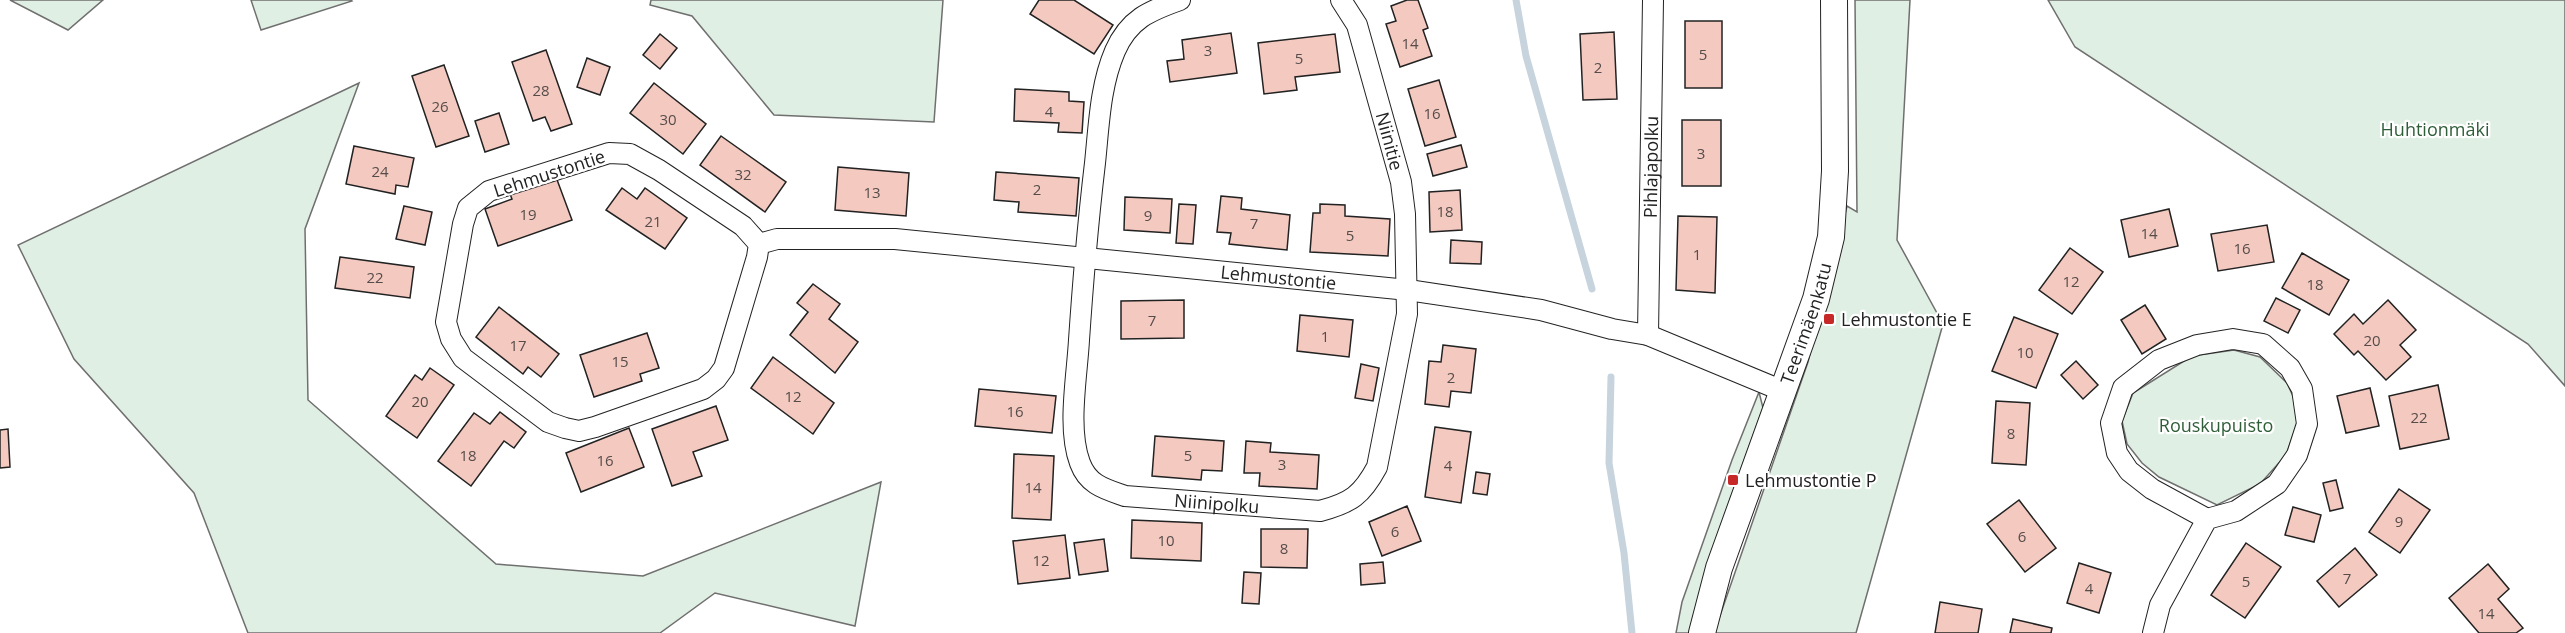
<svg xmlns="http://www.w3.org/2000/svg" width="2565" height="633" viewBox="0 0 2565 633" font-family="'Open Sans',sans-serif">
  <rect width="100%" height="100%" fill="#fff"/>
  <!-- green -->
  <g fill="#e0efe3" stroke="#6f6f6f" stroke-width="1.5">
    <polygon points="10,0 103,0 68,30"/>
    <polygon points="251,0 351,0 352,1 261,30"/>
    <polygon points="651,0 943,0 934,122 774,115 692,16 650,5"/>
    <polygon points="1855,0 1910,0 1897,240 1943,324 1856,633 1714,633 1808,362 1847,206 1857,212"/>
    <polygon points="2048,0 2565,0 2565,386 2528,344 2075,47"/>
    <polygon points="359,83 305,229 308,400 496,564 643,576 881,482 855,626 715,593 660,633 248,633 194,493 74,359 18,245"/>
    <polygon points="2234,350 2260,357 2287,383 2296,403 2298,422 2286,455 2260,484 2217,505 2159,477 2142,463 2127,444 2122,421 2133,393 2192,356"/>
    <polygon points="1759,392 1763,408 1711,553 1689,633 1676,633 1682,602 1732,460"/>
  </g>
  <g fill="none" stroke-linecap="round" stroke-linejoin="round">
    <!-- stream -->
    <g stroke="#c7d3dd" stroke-width="7">
      <polyline points="1516,0 1526,56 1592,289"/>
      <polyline points="1611,377 1609,463 1624,553 1632,633"/>
    </g>
  </g>
  <!-- building -->
  <g fill="#f3c9c0" stroke="#222" stroke-width="1.5">
    <polygon points="1039,0 1074,0 1113,25 1094,54 1030,14"/>
    <polygon points="1407,0 1418,0 1428,28 1423,30 1432,56 1400,67 1386,24 1396,21 1391,6"/>
    <rect x="1685" y="21" width="37" height="67"/>
    <polygon points="1614,32 1617,99 1583,100 1580,34"/>
    <polygon points="1231,33 1237,73 1170,82 1167,61 1184,59 1182,40"/>
    <polygon points="660,34 677,48 660,69 643,55"/>
    <polygon points="1335,34 1340,72 1295,77 1297,90 1264,94 1258,43"/>
    <polygon points="546,50 572,124 551,131 545,117 533,121 512,62"/>
    <polygon points="587,58 610,67 600,95 577,87"/>
    <polygon points="444,65 469,136 436,147 412,76"/>
    <polygon points="1439,80 1456,137 1425,146 1408,89"/>
    <polygon points="654,83 706,124 683,154 630,113"/>
    <polygon points="1015,89 1069,92 1069,101 1084,102 1082,133 1058,132 1059,123 1014,121"/>
    <polygon points="499,113 509,144 485,152 475,121"/>
    <rect x="1682" y="120" width="39" height="66"/>
    <polygon points="721,136 786,182 765,212 700,165"/>
    <polygon points="1461,145 1467,167 1433,176 1427,154"/>
    <polygon points="354,146 414,158 408,187 396,185 395,194 346,184"/>
    <polygon points="838,167 909,173 906,216 835,210"/>
    <polygon points="996,172 1079,178 1076,216 1018,212 1019,202 994,200"/>
    <polygon points="556,177 572,220 498,246 485,209 512,199 510,194"/>
    <polygon points="622,188 637,199 645,188 687,218 665,249 606,210"/>
    <polygon points="1460,190 1462,230 1430,232 1429,192"/>
    <polygon points="1221,196 1242,198 1241,209 1290,215 1287,250 1229,244 1231,233 1217,232"/>
    <polygon points="1125,197 1172,199 1170,233 1124,230"/>
    <polygon points="1179,204 1196,205 1193,244 1176,243"/>
    <polygon points="1320,204 1345,205 1345,216 1390,219 1388,256 1310,252 1313,213 1320,213"/>
    <polygon points="404,206 432,212 425,245 396,239"/>
    <polygon points="2169,209 2178,246 2129,257 2121,220"/>
    <polygon points="1678,216 1717,217 1715,293 1676,290"/>
    <polygon points="2267,225 2274,262 2218,271 2211,234"/>
    <polygon points="1451,240 1482,242 1481,264 1450,263"/>
    <polygon points="2070,248 2103,272 2072,314 2039,290"/>
    <polygon points="2302,253 2349,280 2329,315 2282,288"/>
    <polygon points="340,257 414,267 410,298 335,288"/>
    <polygon points="813,284 840,304 829,319 858,342 835,373 790,335 808,312 797,303"/>
    <polygon points="2276,298 2300,310 2288,333 2264,321"/>
    <polygon points="1184,300 1184,338 1121,339 1121,301"/>
    <polygon points="2388,300 2416,330 2400,345 2411,357 2386,380 2358,351 2354,355 2334,334 2354,314 2363,324"/>
    <polygon points="2145,305 2166,339 2142,354 2121,320"/>
    <polygon points="499,307 559,354 541,377 528,367 523,374 476,337"/>
    <polygon points="1300,315 1353,320 1349,357 1297,351"/>
    <polygon points="2014,317 2058,334 2036,388 1992,371"/>
    <polygon points="647,333 659,368 640,374 642,381 594,397 580,355"/>
    <polygon points="1443,345 1476,349 1471,393 1451,391 1449,407 1425,404 1429,361 1441,362"/>
    <polygon points="773,357 834,403 813,434 751,388"/>
    <polygon points="2076,361 2098,385 2083,399 2061,375"/>
    <polygon points="1361,364 1379,368 1373,401 1355,398"/>
    <polygon points="430,368 454,385 417,438 386,416 415,375 422,380"/>
    <polygon points="2438,385 2449,439 2400,449 2389,396"/>
    <polygon points="2370,388 2379,426 2346,433 2337,396"/>
    <polygon points="979,389 1056,396 1052,433 975,426"/>
    <polygon points="1996,401 2030,403 2026,465 1992,463"/>
    <polygon points="716,406 728,440 693,452 702,476 672,486 652,429"/>
    <polygon points="500,412 526,432 514,448 504,441 471,486 438,461 474,413 490,424"/>
    <polygon points="1435,427 1471,432 1461,503 1425,497"/>
    <polygon points="629,428 644,467 581,492 566,453"/>
    <polygon points="8,429 10,467 0,468 0,430"/>
    <polygon points="1155,436 1224,441 1222,471 1202,470 1201,480 1152,476"/>
    <polygon points="1246,441 1271,443 1270,452 1319,455 1317,489 1259,486 1260,473 1244,473"/>
    <polygon points="1014,454 1054,456 1051,520 1012,518"/>
    <polygon points="1476,472 1490,474 1487,495 1473,493"/>
    <polygon points="2336,480 2343,508 2330,511 2323,483"/>
    <polygon points="2399,489 2430,510 2400,553 2369,532"/>
    <polygon points="2019,500 2056,548 2025,572 1987,524"/>
    <polygon points="1407,506 1421,541 1382,556 1369,522"/>
    <polygon points="2293,507 2321,515 2314,542 2285,535"/>
    <polygon points="1132,520 1202,523 1201,561 1131,558"/>
    <polygon points="1261,529 1308,529 1307,568 1261,567"/>
    <polygon points="1065,535 1070,578 1018,584 1013,541"/>
    <polygon points="1104,539 1108,571 1079,575 1074,543"/>
    <polygon points="2246,543 2281,567 2245,618 2211,595"/>
    <polygon points="2355,548 2377,575 2339,607 2317,581"/>
    <polygon points="1383,562 1385,583 1361,585 1360,564"/>
    <polygon points="2079,563 2111,573 2099,613 2067,603"/>
    <polygon points="2488,564 2509,589 2498,599 2523,628 2516,633 2479,633 2449,598"/>
    <polygon points="1244,572 1261,573 1259,604 1242,603"/>
    <polygon points="1940,602 1982,609 1978,633 1935,633"/>
    <polygon points="2013,619 2052,628 2051,633 2010,633"/>
  </g>
  <g fill="none" stroke-linecap="round" stroke-linejoin="round">
    <defs>
      <g id="minor">
        <path id="s1" d="M1180,0C1149,11 1129,19 1115,51C1100,86 1099,125 1095,163C1088,222 1083,281 1079,340C1077,377 1067,429 1080,463C1088,485 1105,489 1125,496L1320,511C1351,503 1362,495 1377,467L1407,314L1405,214L1401,182L1357,25L1341,0"/>
        <polygon points="609,153 630,154 659,170 743,226 759,244 757,257 724,368 716,379 703,389 595,427 579,431 565,428 548,422 463,358 451,339 446,322 463,224 468,208 489,191"/>
        <path id="s2" d="M759,244L777,239H895L1408,290L1541,310L1612,329L1648,335L1783,391"/>
        <path id="s3" d="M1648,335L1653,0"/>
        <polyline points="2153,633 2160,605 2207,519 2236,511 2277,484 2297,455 2307,424 2302,389 2290,368 2263,344 2233,339 2197,345 2159,360 2123,388 2111,423 2117,453 2129,471 2152,489 2207,519"/>
      </g>
      <g id="tertiary">
        <path id="s4" d="M1702,633L1719,568L1816,299L1831,237L1835,171L1834,0"/>
      </g>
    </defs>
    <!-- minor casing -->
    <use href="#minor" stroke="#222" stroke-width="22"/>
    <!-- tertiary casing -->
    <use href="#tertiary" stroke="#222" stroke-width="28"/>
    <!-- minor -->
    <use href="#minor" stroke="#fff" stroke-width="20"/>
    <!-- tertiary -->
    <use href="#tertiary" stroke="#fff" stroke-width="26"/>
  </g>
  <!-- markers -->
  <g fill="#c62828" stroke="#fff" stroke-width="2">
    <rect x="1823" y="313" width="12" height="12" rx="3"/>
    <rect x="1727" y="474" width="12" height="12" rx="3"/>
  </g>
  <g text-anchor="middle" dominant-baseline="central" stroke-width="4.5" stroke-linejoin="round" paint-order="stroke">
    <!-- number labels -->
    <g font-size="15" fill="#564c4a">
      <text x="1410" y="43">14</text>
      <text x="1208" y="50">3</text>
      <text x="1703" y="54">5</text>
      <text x="1299" y="58">5</text>
      <text x="1598" y="67">2</text>
      <text x="541" y="90">28</text>
      <text x="440" y="106">26</text>
      <text x="1049" y="111">4</text>
      <text x="1432" y="113">16</text>
      <text x="668" y="119">30</text>
      <text x="1701" y="153">3</text>
      <text x="380" y="171">24</text>
      <text x="743" y="174">32</text>
      <text x="1037" y="189">2</text>
      <text x="872" y="192">13</text>
      <text x="1445" y="211">18</text>
      <text x="528" y="214">19</text>
      <text x="1148" y="215">9</text>
      <text x="653" y="221">21</text>
      <text x="1254" y="223">7</text>
      <text x="2149" y="233">14</text>
      <text x="1350" y="235">5</text>
      <text x="2242" y="248">16</text>
      <text x="1697" y="254">1</text>
      <text x="375" y="277">22</text>
      <text x="2071" y="281">12</text>
      <text x="2315" y="284">18</text>
      <text x="1152" y="320">7</text>
      <text x="1325" y="336">1</text>
      <text x="2372" y="340">20</text>
      <text x="518" y="345">17</text>
      <text x="2025" y="352">10</text>
      <text x="620" y="361">15</text>
      <text x="1451" y="377">2</text>
      <text x="793" y="396">12</text>
      <text x="420" y="401">20</text>
      <text x="1015" y="411">16</text>
      <text x="2419" y="417">22</text>
      <text x="2011" y="433">8</text>
      <text x="468" y="455">18</text>
      <text x="1188" y="455">5</text>
      <text x="605" y="460">16</text>
      <text x="1282" y="464">3</text>
      <text x="1448" y="465">4</text>
      <text x="1033" y="487">14</text>
      <text x="2399" y="521">9</text>
      <text x="1395" y="531">6</text>
      <text x="2022" y="536">6</text>
      <text x="1166" y="540">10</text>
      <text x="1284" y="548">8</text>
      <text x="1041" y="560">12</text>
      <text x="2347" y="578">7</text>
      <text x="2246" y="581">5</text>
      <text x="2089" y="588">4</text>
      <text x="2486" y="613">14</text>
    </g>
    <!-- park labels -->
    <g font-size="18" fill="#2f5e38" stroke="#fff">
      <text x="2435" y="129">Huhtionmäki</text>
      <text x="2216" y="425">Rouskupuisto</text>
    </g>
    <!-- street labels -->
    <g font-size="18" fill="#222" stroke="#fff">
      <text transform="translate(1390 141) rotate(75)">Niinitie</text>
      <text stroke="none"><textPath href="#s3" startOffset="168">Pihlajapolku</textPath></text>
      <text transform="translate(549 173) rotate(-18)">Lehmustontie</text>
      <text stroke="none"><textPath href="#s2" startOffset="522">Lehmustontie</textPath></text>
      <text stroke="none"><textPath href="#s4" startOffset="327">Teerimäenkatu</textPath></text>
      <text stroke="none"><textPath href="#s1" startOffset="652">Niinipolku</textPath></text>
    </g>
    <!-- poi labels -->
    <g font-size="18" fill="#222" stroke="#fff" text-anchor="start">
      <text x="1841" y="319">Lehmustontie E</text>
      <text x="1745" y="480">Lehmustontie P</text>
    </g>
  </g>
</svg>
